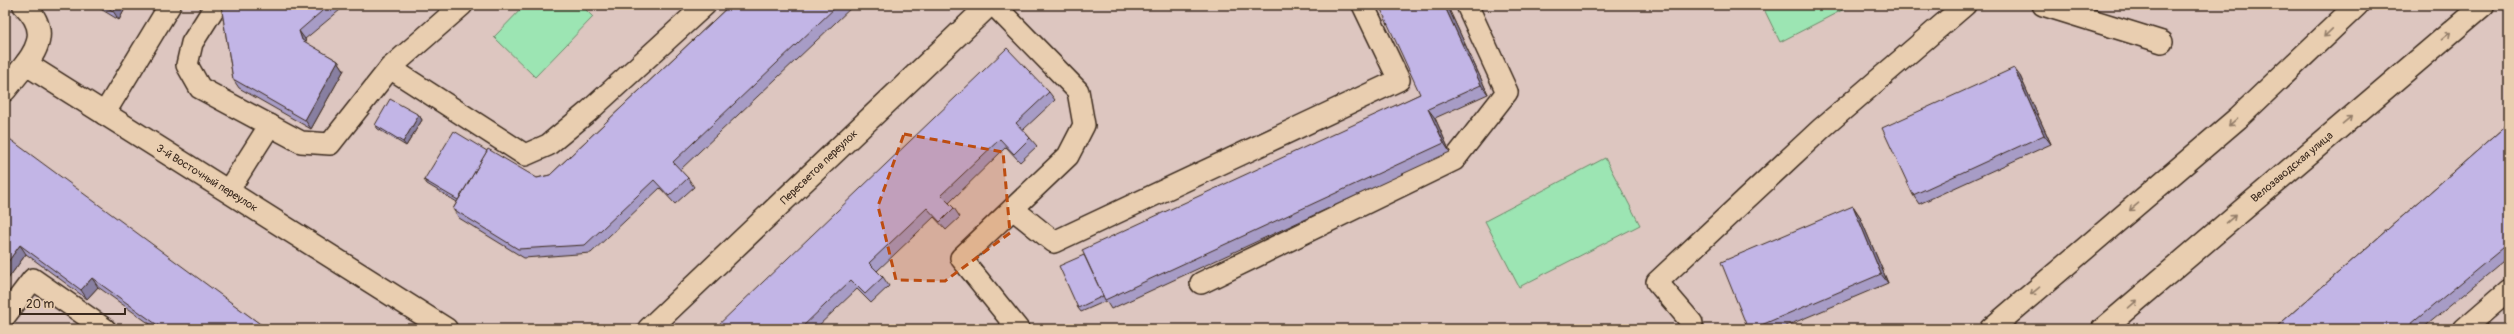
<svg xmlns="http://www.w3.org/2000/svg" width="2514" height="334" viewBox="0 0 2514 334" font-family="Pangolin,sans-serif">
  <rect width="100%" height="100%" fill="#ddc6c0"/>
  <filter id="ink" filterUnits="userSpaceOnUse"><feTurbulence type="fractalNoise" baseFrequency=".025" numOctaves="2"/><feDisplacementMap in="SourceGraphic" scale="8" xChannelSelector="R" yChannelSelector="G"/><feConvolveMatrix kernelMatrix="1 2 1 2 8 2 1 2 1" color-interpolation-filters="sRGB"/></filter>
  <g filter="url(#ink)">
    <!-- green -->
    <g fill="#9ce5b3" stroke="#6c8868">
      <polygon points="525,5 581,5 593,17 535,77 494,37"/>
      <polygon points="1762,5 1852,5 1780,42"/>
      <polygon points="1605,158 1640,225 1519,287 1485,221"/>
    </g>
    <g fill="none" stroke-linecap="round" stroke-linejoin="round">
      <defs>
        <g id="lane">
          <polyline points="216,5 192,43 187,65 200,88 301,142 330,144 390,68 462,5"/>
          <polyline points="994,5 1078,91 1084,125 1068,156 961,258 1018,329"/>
          <polyline points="2043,5 2162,42"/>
          <polyline points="390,68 525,155 548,145 589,111 705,5"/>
          <polyline points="104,114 170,5"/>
          <polyline points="228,191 270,125"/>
          <polyline points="1013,209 1054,242 1399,80 1363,5"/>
          <polyline points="1201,283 1454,160 1507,92 1467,5"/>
          <polyline points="5,316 33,279 105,329"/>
          <polyline points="1692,323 1657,282 1822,128 1965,5"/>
          <polyline points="2464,329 2509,290"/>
        </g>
        <g id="street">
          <path d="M24,5C44,25 43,42 26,64L446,329"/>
          <polyline points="5,90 26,64"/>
          <polyline points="649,329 989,5"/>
        </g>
        <g id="primary">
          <polyline points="1991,329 2238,118 2357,5"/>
          <polyline points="2103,329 2483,5"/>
        </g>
      </defs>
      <!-- lane casing -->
      <use href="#lane" stroke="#3b2a1e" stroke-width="24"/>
      <!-- street casing -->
      <use href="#street" stroke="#3b2a1e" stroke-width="25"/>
      <!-- primary casing -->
      <use href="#primary" stroke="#3b2a1e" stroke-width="25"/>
      <!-- lane -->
      <use href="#lane" stroke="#e9ceb0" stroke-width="21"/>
      <!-- street -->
      <use href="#street" stroke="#e9ceb0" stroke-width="22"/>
      <!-- primary -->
      <use href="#primary" stroke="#e9ceb0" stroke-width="22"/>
    </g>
    <!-- wall -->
    <g fill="#a79cc6" stroke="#3b2a1e">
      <polygon points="94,5 127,5 119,20"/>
      <polygon points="221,5 346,5 305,39 306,43 338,61 344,70 311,129 239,88 233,79"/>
      <polygon points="730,5 854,5 680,170 688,178 694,187 675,204 660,188 591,253 524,258 459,218 453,209 457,202 427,184 424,180 537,178 550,175"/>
      <polygon points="1447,5 1488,94 1435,118 1450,152 1111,309 1106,301 1081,312 1078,308 1084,255 1420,94"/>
      <polygon points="2020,76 2051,144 1919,204 1913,195"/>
      <polygon points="1049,92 1055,100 1023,130 1037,146 1020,162 1006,147 949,203 954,208 960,217 946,230 934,217 877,271 883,277 889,286 871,303 857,289 815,329 714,329"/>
      <polygon points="419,115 422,120 406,146 378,129 375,125"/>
      <polygon points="2509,123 2509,257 2422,329 2274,329"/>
      <polygon points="5,140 267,329 157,329 98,287 87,299 26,254 5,283"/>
      <polygon points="1853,206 1859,215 1888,283 1779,329 1748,329"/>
    </g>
    <!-- shaded-wall -->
    <g fill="#887fa1" stroke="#3b2a1e">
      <polygon points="116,5 127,5 119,20 113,11"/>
      <polygon points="1444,5 1447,5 1488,94 1481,85"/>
      <polygon points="299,31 305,39 308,49 302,40"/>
      <polygon points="338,61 344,70 311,129 305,120"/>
      <polygon points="2014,68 2020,76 2051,144 2044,135"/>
      <polygon points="1428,109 1435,118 1450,152 1444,143"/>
      <polygon points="419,115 422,120 406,146 403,142"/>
      <polygon points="1853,206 1859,215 1888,283 1881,274"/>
      <polygon points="20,245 26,254 5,283 5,266"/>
      <polygon points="92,278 98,287 87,299 81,290"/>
    </g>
    <!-- building -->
    <g fill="#c2b5e6" stroke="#3b2a1e">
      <polygon points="103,5 116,5 113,11"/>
      <polygon points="221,5 329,5 299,31 302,40 338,61 305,120 233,79"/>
      <polygon points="730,5 838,5 673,162 688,178 669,196 654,180 585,245 518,249 453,209 488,149 537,178 550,175"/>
      <polygon points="1379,5 1444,5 1481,85 1428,109 1444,143 1105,300 1082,250 1420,94"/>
      <polygon points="1007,48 1049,92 1016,123 1030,138 1014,154 1000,139 941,195 954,208 940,222 927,208 869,263 883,277 865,294 851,280 800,329 714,329"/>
      <polygon points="2014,68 2044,135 1913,195 1882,128"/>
      <polygon points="390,99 419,115 403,142 375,125"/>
      <polygon points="2509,123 2509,243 2405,329 2274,329"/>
      <polygon points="454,131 487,151 458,200 424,180"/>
      <polygon points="7,137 267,329 163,329 92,278 81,290 20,245 5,266 5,140"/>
      <polygon points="1853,206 1881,274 1752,329 1748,329 1721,262"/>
      <polygon points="1084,255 1103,296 1078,308 1059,266"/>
    </g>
    <!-- one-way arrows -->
    <defs><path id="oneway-shaft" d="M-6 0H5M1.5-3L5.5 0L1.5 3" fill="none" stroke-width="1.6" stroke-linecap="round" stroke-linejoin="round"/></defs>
    <g stroke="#927c67">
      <use href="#oneway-shaft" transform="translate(2328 33) rotate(136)"/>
      <use href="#oneway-shaft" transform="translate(2446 36) rotate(-40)"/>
      <use href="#oneway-shaft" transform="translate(2347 120) rotate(-40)"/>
      <use href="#oneway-shaft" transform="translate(2233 122) rotate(139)"/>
      <use href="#oneway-shaft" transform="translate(2134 207) rotate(140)"/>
      <use href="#oneway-shaft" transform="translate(2231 219) rotate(-41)"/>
      <use href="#oneway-shaft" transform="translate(2035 291) rotate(140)"/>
      <use href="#oneway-shaft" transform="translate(2133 304) rotate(-41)"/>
    </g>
  </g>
  <!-- marked area -->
  <path fill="#bd4d10" fill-opacity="0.2" stroke="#bd4d10" stroke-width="3" stroke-dasharray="8 5" stroke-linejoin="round" d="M904,134L1003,152L1010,233L945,281L896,280L878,206Z"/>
  <g text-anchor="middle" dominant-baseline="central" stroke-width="3.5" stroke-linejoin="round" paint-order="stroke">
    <!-- street labels -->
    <g font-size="11" fill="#3b2a1e" stroke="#e9ceb0">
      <text transform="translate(819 167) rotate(-44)">Пересветов переулок</text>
      <text transform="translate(2292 167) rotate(-40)">Велозаводская улица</text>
      <text transform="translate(207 178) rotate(32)">3-й Восточный переулок</text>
    </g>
  </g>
  <!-- margin -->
  <rect width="2514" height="334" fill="none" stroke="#e9ceb0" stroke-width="20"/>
  <rect x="10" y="10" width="2494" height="314" fill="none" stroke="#3b2a1e" stroke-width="1.5" filter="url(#ink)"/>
  <!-- scale -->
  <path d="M20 308v6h105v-6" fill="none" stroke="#3b2a1e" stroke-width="2"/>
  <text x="26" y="308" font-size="12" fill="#3b2a1e" stroke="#e9ceb0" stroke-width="3" paint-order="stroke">20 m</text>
</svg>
